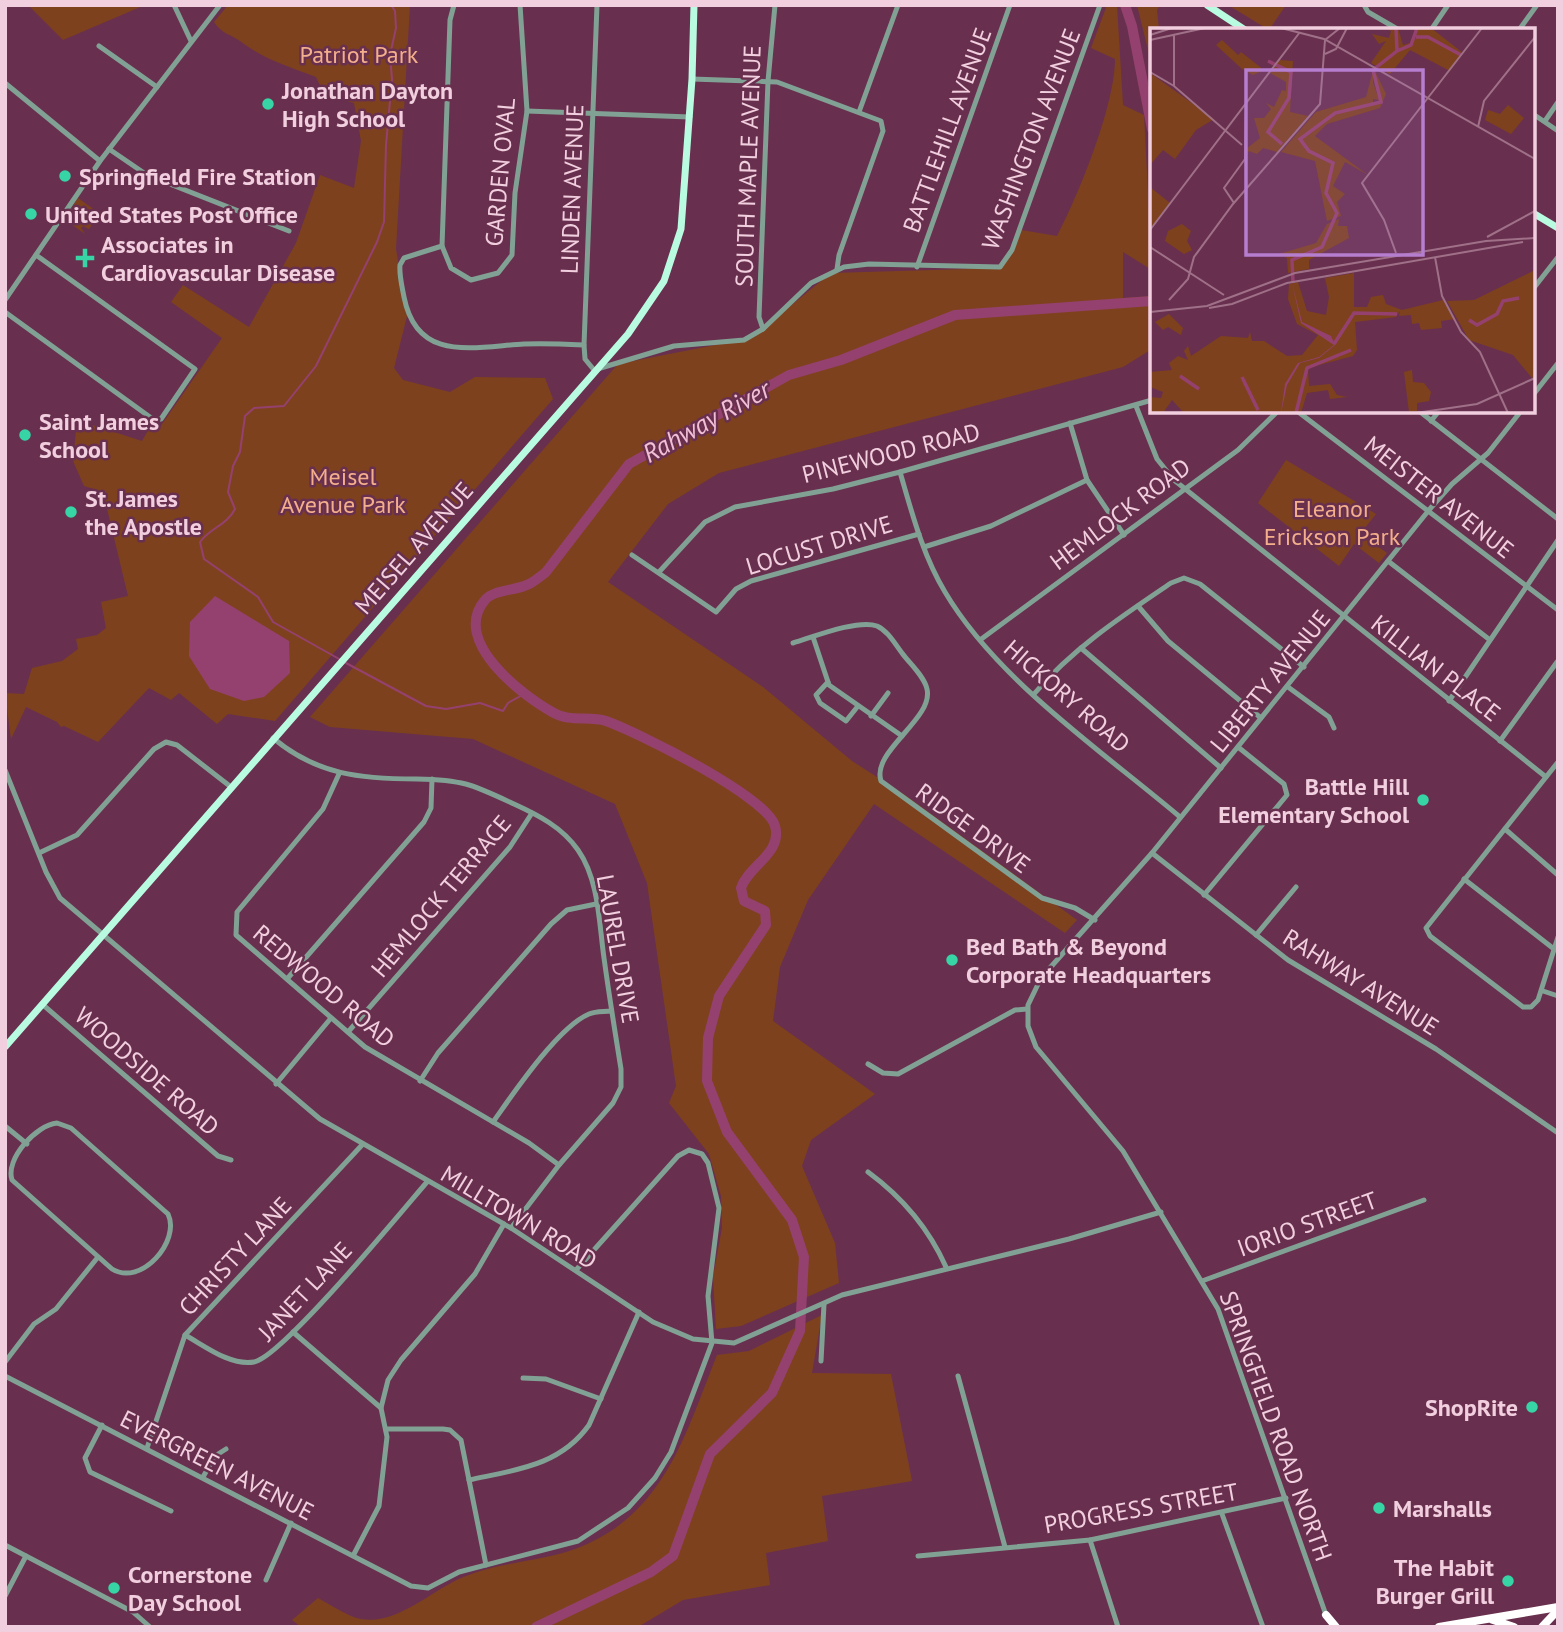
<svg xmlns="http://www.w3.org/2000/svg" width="1563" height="1632" viewBox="0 0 1563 1632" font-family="'PT Sans',sans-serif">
  <rect width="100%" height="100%" fill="#68304e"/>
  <!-- green -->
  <g fill="#7e411e">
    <polygon points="28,5 145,5 63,40"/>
    <path d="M228,5H410L396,249L407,316L394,368L403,380L450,392L475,377L545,378L553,399L275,721L228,714L217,724L179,693L171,700L149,688L98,742L64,726L61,727L57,722L26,707L11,739L5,693L24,694L32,668L62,661L78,649L76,639L97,635L106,628L101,602L128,596L103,492L84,486L73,461L77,420L142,441L153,422L160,427L222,338L171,302L183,285L249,327L296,243L320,175L354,188L361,141L354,103L324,94L316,77C287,66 265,60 240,41C230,34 222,34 214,22Z"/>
    <path d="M1107,5H1117L1123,105L1144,115L1152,270L1123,252V298L1152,296V349L1123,367L719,473L668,504L608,582L763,687L852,761L905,795L1077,920L1065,933L874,804L808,900L780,967L773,1021L875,1094L811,1140L802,1166L835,1243L839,1283L741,1326L716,1329L713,1277L722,1228L721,1196L709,1154L669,1103L676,1086L647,883L615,804L473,739L330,727L310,717L618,364L751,338L831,273L1001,268L1021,230L1057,236C1079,194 1115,105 1115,59L1091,48Z"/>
    <polygon points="1137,5 1160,5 1157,10 1159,30 1152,30 1152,66"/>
    <polygon points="1228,5 1286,5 1269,30"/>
    <polygon points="78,198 99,213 91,215 95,220 89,229 83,226 81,228 85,234 64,219"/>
    <polygon points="1286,460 1376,514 1360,534 1387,553 1379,563 1354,544 1339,566 1258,503"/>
    <path d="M822,1315L812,1373L891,1374L912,1481L822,1496L828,1541L766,1553L770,1585L683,1600L638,1627H301L292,1620L318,1598C329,1604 340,1611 351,1616C390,1632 427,1593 461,1578C497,1562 539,1562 575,1549C664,1516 685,1435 717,1355L749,1351Z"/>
  </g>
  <!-- water -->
  <polygon fill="#95416f" points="215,596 289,641 290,673 264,697 244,701 210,689 189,656 190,622"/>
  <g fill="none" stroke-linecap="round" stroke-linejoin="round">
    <!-- stream -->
    <g stroke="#95416f" stroke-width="2">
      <path d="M341,660L273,622L258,597L204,559L200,542C210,528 227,525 235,509L228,492L233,466L240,452L245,416L254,408L284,406L316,366L377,242L384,222L386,145L392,79L390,55L396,28L395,11L391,5"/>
      <polyline points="346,663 426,706 446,709 480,703 503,711 508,703 526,693"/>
    </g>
    <!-- river -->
    <g stroke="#95416f" stroke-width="10">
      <polyline points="1125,5 1132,26 1152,129"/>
      <path d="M536,1627L651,1572L673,1556L710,1454L772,1393L800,1331L804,1257L792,1220L727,1132L707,1081L708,1038L719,996L766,925L765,911L744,901L741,888C748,866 783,853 775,826C768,797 637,732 606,721C589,716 569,722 554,713C523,696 450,641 485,600C494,589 516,591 529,584C535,581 541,576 546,572L629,464L789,375L841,360L955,315L1152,301"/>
    </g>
    <!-- minor -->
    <g stroke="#81a194" stroke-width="5">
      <polyline points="174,5 191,41"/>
      <polyline points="454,5 450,20 442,246 451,268 471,280 498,273 512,255 515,193 527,111 520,5"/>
      <polyline points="597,5 584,345 585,359 594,370 674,346 744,340 763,329 811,283 844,267 869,264 1000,267 1012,250 1100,5"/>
      <polyline points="1364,5 1368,12 1399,30"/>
      <polyline points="1431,30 1448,5"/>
      <polyline points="1519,30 1537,5"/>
      <polyline points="99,46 157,87"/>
      <polyline points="692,79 777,82 881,121 883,131 839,255 837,269"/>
      <polyline points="5,83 100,161"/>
      <polyline points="527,111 690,117"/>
      <polyline points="859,112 898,5"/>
      <polyline points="1533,114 1558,131"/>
      <polyline points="1545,121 1558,102"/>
      <polyline points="109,149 147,175 289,231"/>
      <path d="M442,246L404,258L400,265C399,275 402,286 404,297C417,363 473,347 524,344C544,343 564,344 584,345"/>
      <polyline points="917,267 1010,5"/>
      <polyline points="1533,289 1558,257"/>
      <polyline points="5,300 100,161 220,5"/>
      <polyline points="5,312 154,420 161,419 195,369 36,255"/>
      <polyline points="763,329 759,317 768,81 775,5"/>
      <polyline points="1533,395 1558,363"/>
      <polyline points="1136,406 1157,459 1174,480 1546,777"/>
      <polyline points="1297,411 1558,610"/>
      <polyline points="1419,411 1558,519"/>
      <polyline points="1431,421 1439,411"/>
      <polyline points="1070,423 1087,480 1124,535"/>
      <path d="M900,472C912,513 923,556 945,592C997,680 1102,751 1180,817"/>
      <polyline points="924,547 991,526 1087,480"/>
      <polyline points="632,555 716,612 736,589 751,581 919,534"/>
      <polyline points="1388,561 1490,640"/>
      <polyline points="659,572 705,522 735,507 833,489 900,472 1152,400"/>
      <polyline points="1138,606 1168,641 1261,718"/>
      <polyline points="813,637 829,685 902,736"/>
      <polyline points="980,640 1238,450 1278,411"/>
      <path d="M793,643C813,637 858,619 877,626C888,631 895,644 902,653C910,664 924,676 927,689C934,719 871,751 881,781L1042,898L1075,908L1095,920"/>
      <polyline points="1081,648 1221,768"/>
      <polyline points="828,682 816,695 820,703 846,721 858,706"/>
      <polyline points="1288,687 1329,717 1334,728"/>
      <path d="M1034,694C1072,649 1122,616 1171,583L1184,578L1200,584L1304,667"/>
      <polyline points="1449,701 1558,540"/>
      <polyline points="871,716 888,693"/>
      <path d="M273,738C317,775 361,779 417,779C464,780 471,784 514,804C538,815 562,827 578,850C599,880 599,923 604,958C609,995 615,1032 621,1069V1087L613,1103L559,1165L511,1228"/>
      <polyline points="1500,741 1557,662"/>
      <polyline points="1558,762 1426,928 1430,936 1523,1007 1531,1007 1538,1000 1558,937"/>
      <polyline points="5,770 46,872 60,898 320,1119 511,1228 653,1322 693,1339 734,1343 842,1295 1069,1239 1161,1212"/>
      <polyline points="339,774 323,809 237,912 236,935 365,1047 529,1143 559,1165"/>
      <polyline points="1505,829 1558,875"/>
      <polyline points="39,853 77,835 154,749 166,742 177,745 231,787"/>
      <polyline points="1152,853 1288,960 1436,1049 1558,1133"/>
      <polyline points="1464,879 1554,949"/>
      <polyline points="1204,895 1287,795 1284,784 1238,747"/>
      <polyline points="1256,935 1296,887"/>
      <polyline points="287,979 424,822 431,808 432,779"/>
      <polyline points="1543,991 1558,996"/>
      <polyline points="42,1004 218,1156 231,1160"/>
      <polyline points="348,1032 510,847 532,813"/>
      <polyline points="868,1064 883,1073 898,1074 1015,1010 1027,1009"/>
      <polyline points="420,1081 438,1053 551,924 567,910 596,904"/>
      <polyline points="276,1084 331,1018"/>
      <path d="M493,1122C513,1094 558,1027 589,1014C596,1011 604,1012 611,1011"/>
      <path d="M57,1123L71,1128L168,1214C181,1241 141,1287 112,1269L12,1180C5,1159 36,1125 57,1123Z"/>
      <polyline points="5,1126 27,1144"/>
      <path d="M868,1172C902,1197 929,1229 946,1267"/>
      <polyline points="1202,1281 1424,1200"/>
      <polyline points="293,1332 381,1408"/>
      <path d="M185,1335C205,1346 230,1366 254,1362C282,1357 401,1212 427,1182"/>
      <polyline points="821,1361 824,1304"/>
      <polyline points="5,1362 34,1324 56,1309 98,1257"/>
      <polyline points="5,1376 411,1586 428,1588 459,1572 578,1541 628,1508 655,1478 671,1452 712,1343 708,1296 719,1208 708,1163 702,1154 689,1150 678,1156 576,1270"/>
      <polyline points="958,1376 1005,1547"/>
      <polyline points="523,1378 546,1379 601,1399"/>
      <polyline points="102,1425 85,1458 90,1472 171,1511"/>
      <polyline points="386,1429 443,1429 450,1430 461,1440 486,1565"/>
      <polyline points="147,1448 185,1335 362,1145"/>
      <polyline points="203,1477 215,1456 226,1449"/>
      <path d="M469,1480C515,1470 560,1466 589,1425L639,1312"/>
      <polyline points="1222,1514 1263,1627"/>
      <polyline points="1090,1540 1118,1627"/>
      <polyline points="5,1545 133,1612 150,1627"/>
      <polyline points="354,1554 379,1506 387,1437 381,1408 388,1380 401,1360 475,1274 504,1224"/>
      <polyline points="918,1556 1090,1540 1286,1498"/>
      <polyline points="266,1580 291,1523"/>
      <polyline points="5,1596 26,1556"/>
      <polyline points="1326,1615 1218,1309 1123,1151 1036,1047 1028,1026 1028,1005 1041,978 1152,853 1429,510 1452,484 1488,453 1521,411"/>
    </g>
    <!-- major -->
    <g stroke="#b8fbe1" stroke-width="7">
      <polyline points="1207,5 1245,30"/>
      <polyline points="1533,213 1558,228"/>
      <polyline points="5,1047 628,334 664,281 681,229 692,79 694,5"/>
    </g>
    <!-- highway -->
    <g stroke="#fff" stroke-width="8">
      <polyline points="1326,1615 1336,1627"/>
      <polyline points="1493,1620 1514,1627"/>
      <polyline points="1439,1627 1558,1607"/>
      <polyline points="1542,1627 1558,1610"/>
    </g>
  </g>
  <!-- markers -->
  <g fill="#37d4a6" stroke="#68304e" stroke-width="2.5">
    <circle cx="268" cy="104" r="7"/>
    <circle cx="65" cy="176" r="7"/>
    <circle cx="31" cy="214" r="7"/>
    <path d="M81.5 247.5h7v7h7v7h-7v7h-7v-7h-7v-7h7z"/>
    <circle cx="25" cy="435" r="7"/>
    <circle cx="71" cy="512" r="7"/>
    <circle cx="1423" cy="800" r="7"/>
    <circle cx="952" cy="960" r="7"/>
    <circle cx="1532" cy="1407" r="7"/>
    <circle cx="1379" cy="1508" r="7"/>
    <circle cx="1508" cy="1581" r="7"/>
    <circle cx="114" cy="1588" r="7"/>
  </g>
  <g text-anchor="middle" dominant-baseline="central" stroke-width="5" stroke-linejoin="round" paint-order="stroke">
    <!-- park labels -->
    <g font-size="24" fill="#f3af8b" stroke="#68304e">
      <text x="359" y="54">Patriot Park</text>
      <text x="343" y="476">Meisel<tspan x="343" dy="28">Avenue Park</tspan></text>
      <text x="1332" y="508">Eleanor<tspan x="1332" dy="28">Erickson Park</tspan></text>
    </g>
    <!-- poi labels -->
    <g font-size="24" font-weight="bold" fill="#f2cfdf" stroke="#68304e" text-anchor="start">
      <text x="282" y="90">Jonathan Dayton<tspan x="282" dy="28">High School</tspan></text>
      <text x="79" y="176">Springfield Fire Station</text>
      <text x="45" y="214">United States Post Office</text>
      <text x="101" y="244">Associates in<tspan x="101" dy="28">Cardiovascular Disease</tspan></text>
      <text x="39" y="421">Saint James<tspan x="39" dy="28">School</tspan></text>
      <text x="85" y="498">St. James<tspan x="85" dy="28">the Apostle</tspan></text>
      <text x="1409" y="786" text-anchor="end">Battle Hill<tspan x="1409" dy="28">Elementary School</tspan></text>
      <text x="966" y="946">Bed Bath &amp; Beyond<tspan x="966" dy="28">Corporate Headquarters</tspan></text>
      <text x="1518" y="1407" text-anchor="end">ShopRite</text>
      <text x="1393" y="1508">Marshalls</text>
      <text x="1494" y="1567" text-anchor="end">The Habit<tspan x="1494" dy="28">Burger Grill</tspan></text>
      <text x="128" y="1574">Cornerstone<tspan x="128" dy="28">Day School</tspan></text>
    </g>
    <!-- street labels -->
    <g font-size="24" fill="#f2cfdf" stroke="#68304e">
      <text transform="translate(947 130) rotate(-70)">BATTLEHILL AVENUE</text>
      <text transform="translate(1031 139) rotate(-69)">WASHINGTON AVENUE</text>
      <text transform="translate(748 166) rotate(-88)">SOUTH MAPLE AVENUE</text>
      <text transform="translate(500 172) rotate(-85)">GARDEN OVAL</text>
      <text transform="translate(572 189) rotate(-88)">LINDEN AVENUE</text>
      <text transform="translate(891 453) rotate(-14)">PINEWOOD ROAD</text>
      <text transform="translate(1439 497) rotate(38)">MEISTER AVENUE</text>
      <text transform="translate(1120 514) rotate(-37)">HEMLOCK ROAD</text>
      <text transform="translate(819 545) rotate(-17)">LOCUST DRIVE</text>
      <text transform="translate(414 548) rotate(-49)">MEISEL AVENUE</text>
      <text transform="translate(1436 668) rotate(38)">KILLIAN PLACE</text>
      <text transform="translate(1270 681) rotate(-51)">LIBERTY AVENUE</text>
      <text transform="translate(1067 696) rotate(41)">HICKORY ROAD</text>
      <text transform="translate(973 828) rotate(36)">RIDGE DRIVE</text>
      <text transform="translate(441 896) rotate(-50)">HEMLOCK TERRACE</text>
      <text transform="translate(618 949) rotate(80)">LAUREL DRIVE</text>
      <text transform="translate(1361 982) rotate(32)">RAHWAY AVENUE</text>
      <text transform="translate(324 986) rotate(40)">REDWOOD ROAD</text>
      <text transform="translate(147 1071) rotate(41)">WOODSIDE ROAD</text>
      <text transform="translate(519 1217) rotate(31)">MILLTOWN ROAD</text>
      <text transform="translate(1307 1224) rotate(-20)">IORIO STREET</text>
      <text transform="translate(235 1256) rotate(-47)">CHRISTY LANE</text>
      <text transform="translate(305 1291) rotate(-47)">JANET LANE</text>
      <text transform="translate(1276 1426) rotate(70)">SPRINGFIELD ROAD NORTH</text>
      <text transform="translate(217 1465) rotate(27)">EVERGREEN AVENUE</text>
      <text transform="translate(1141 1508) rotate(-10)">PROGRESS STREET</text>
    </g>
    <!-- water labels -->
    <g font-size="26" font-style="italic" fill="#f1c0d7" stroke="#68304e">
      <text transform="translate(706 421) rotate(-29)">Rahway River</text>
    </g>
  </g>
  <!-- overview -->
  <g transform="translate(1150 28)">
    <rect width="385" height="385" fill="#68304e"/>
    <path d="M235,0H248L253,17L263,14L266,0H281L313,25L300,43L260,22L240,46L221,35L236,13L229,16L222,6L239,10L241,3ZM72,12L88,27L91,24L114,42L103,47L92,41L66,17ZM130,32L143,33L140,84L158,88L127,124L113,120L107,126L99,123L97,126L96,121L110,110L104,90H114L121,81L116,75L124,79L132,62L136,63V54L120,45ZM224,39L223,54L229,72L223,71V76L232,73L224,41L236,66L230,80L177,96L165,108L218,147L195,134L183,158L195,166L187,174L191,188L177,193L165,133L131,124L166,84L216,69ZM0,45L64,91L46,102L25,131L13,122L0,137ZM358,77L374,90L361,106L335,92L338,82L350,86ZM0,159L20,175L0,201ZM189,191L188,198H197L199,210L159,232V241L138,245L137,230L129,226L166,215L177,196ZM32,196L41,203L37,213L42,222L34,226L15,213L18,203ZM385,242V348L382,350L363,327L319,312L297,273L324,272ZM204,245V279H217L221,269L233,267L236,276L252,282L293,272L305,291L291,293L292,300L271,302L269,295L262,296L261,287L249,288L250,283L246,289L205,294L207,322L203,328L158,340L159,358L180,356L187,367L197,369L180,371L178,362L157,365L151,385H34L22,372L13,385H0V369L11,370L13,364L0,359V344L22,342L19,335L28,328L38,332L34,323L38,318L41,328L71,308L98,310L100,304L102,313H114L137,328L152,327L168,307L147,296L138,271L139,256L148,254L157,283L176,287L179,269L175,250ZM19,286L33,300L31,307L18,299L13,302L5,294ZM262,342L263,354L274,355L281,364L279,373L267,375V383L259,384L254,344Z" fill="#7e411e"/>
    <path d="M142,255L152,294L181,308L185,317L169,330L150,335L137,357L131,385L135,356L148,335L169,329L184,317L151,295Z" fill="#95416f"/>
    <path fill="none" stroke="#95416f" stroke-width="3.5" d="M266,9H278L311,27M247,23L261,17L267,0M118,33L141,44L139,70L118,104L132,116M143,255L142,232L172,219L187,185L176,165L183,135L159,123L150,111L185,85L231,74L223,42L247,23L246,0M319,292L327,297L347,286L353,273L369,270M184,316L204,285L247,286M30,348L49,361M92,349L108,382M146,385L157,340L201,322"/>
    <path fill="none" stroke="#9f7088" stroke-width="2" d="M131,0L174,11L385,131M0,7L22,0M24,7V58M0,12L55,0M175,26L186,21L197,0M0,44L24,58L92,117M328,99L334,73L385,9M84,175L74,160L95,131L96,79M0,202L150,4M337,209L385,183M0,219L74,267M246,225L234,192L212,155L332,0M285,229L292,268L311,304L330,324L358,385M19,272L38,251L44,229L83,176L170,76L175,12L190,0M59,280L82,276L137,255L373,214M0,284L57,278L145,245L336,213L385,210M266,385L327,376L385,350"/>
    <path fill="#b67ecf" fill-opacity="0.15" stroke="#b67ecf" stroke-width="3.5" d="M96,42H273V227H96Z"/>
    <rect width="385" height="385" fill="none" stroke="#f2cfdf" stroke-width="3.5"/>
  </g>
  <!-- border -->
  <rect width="1563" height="1632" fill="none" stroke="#f2cfdf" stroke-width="14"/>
</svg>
